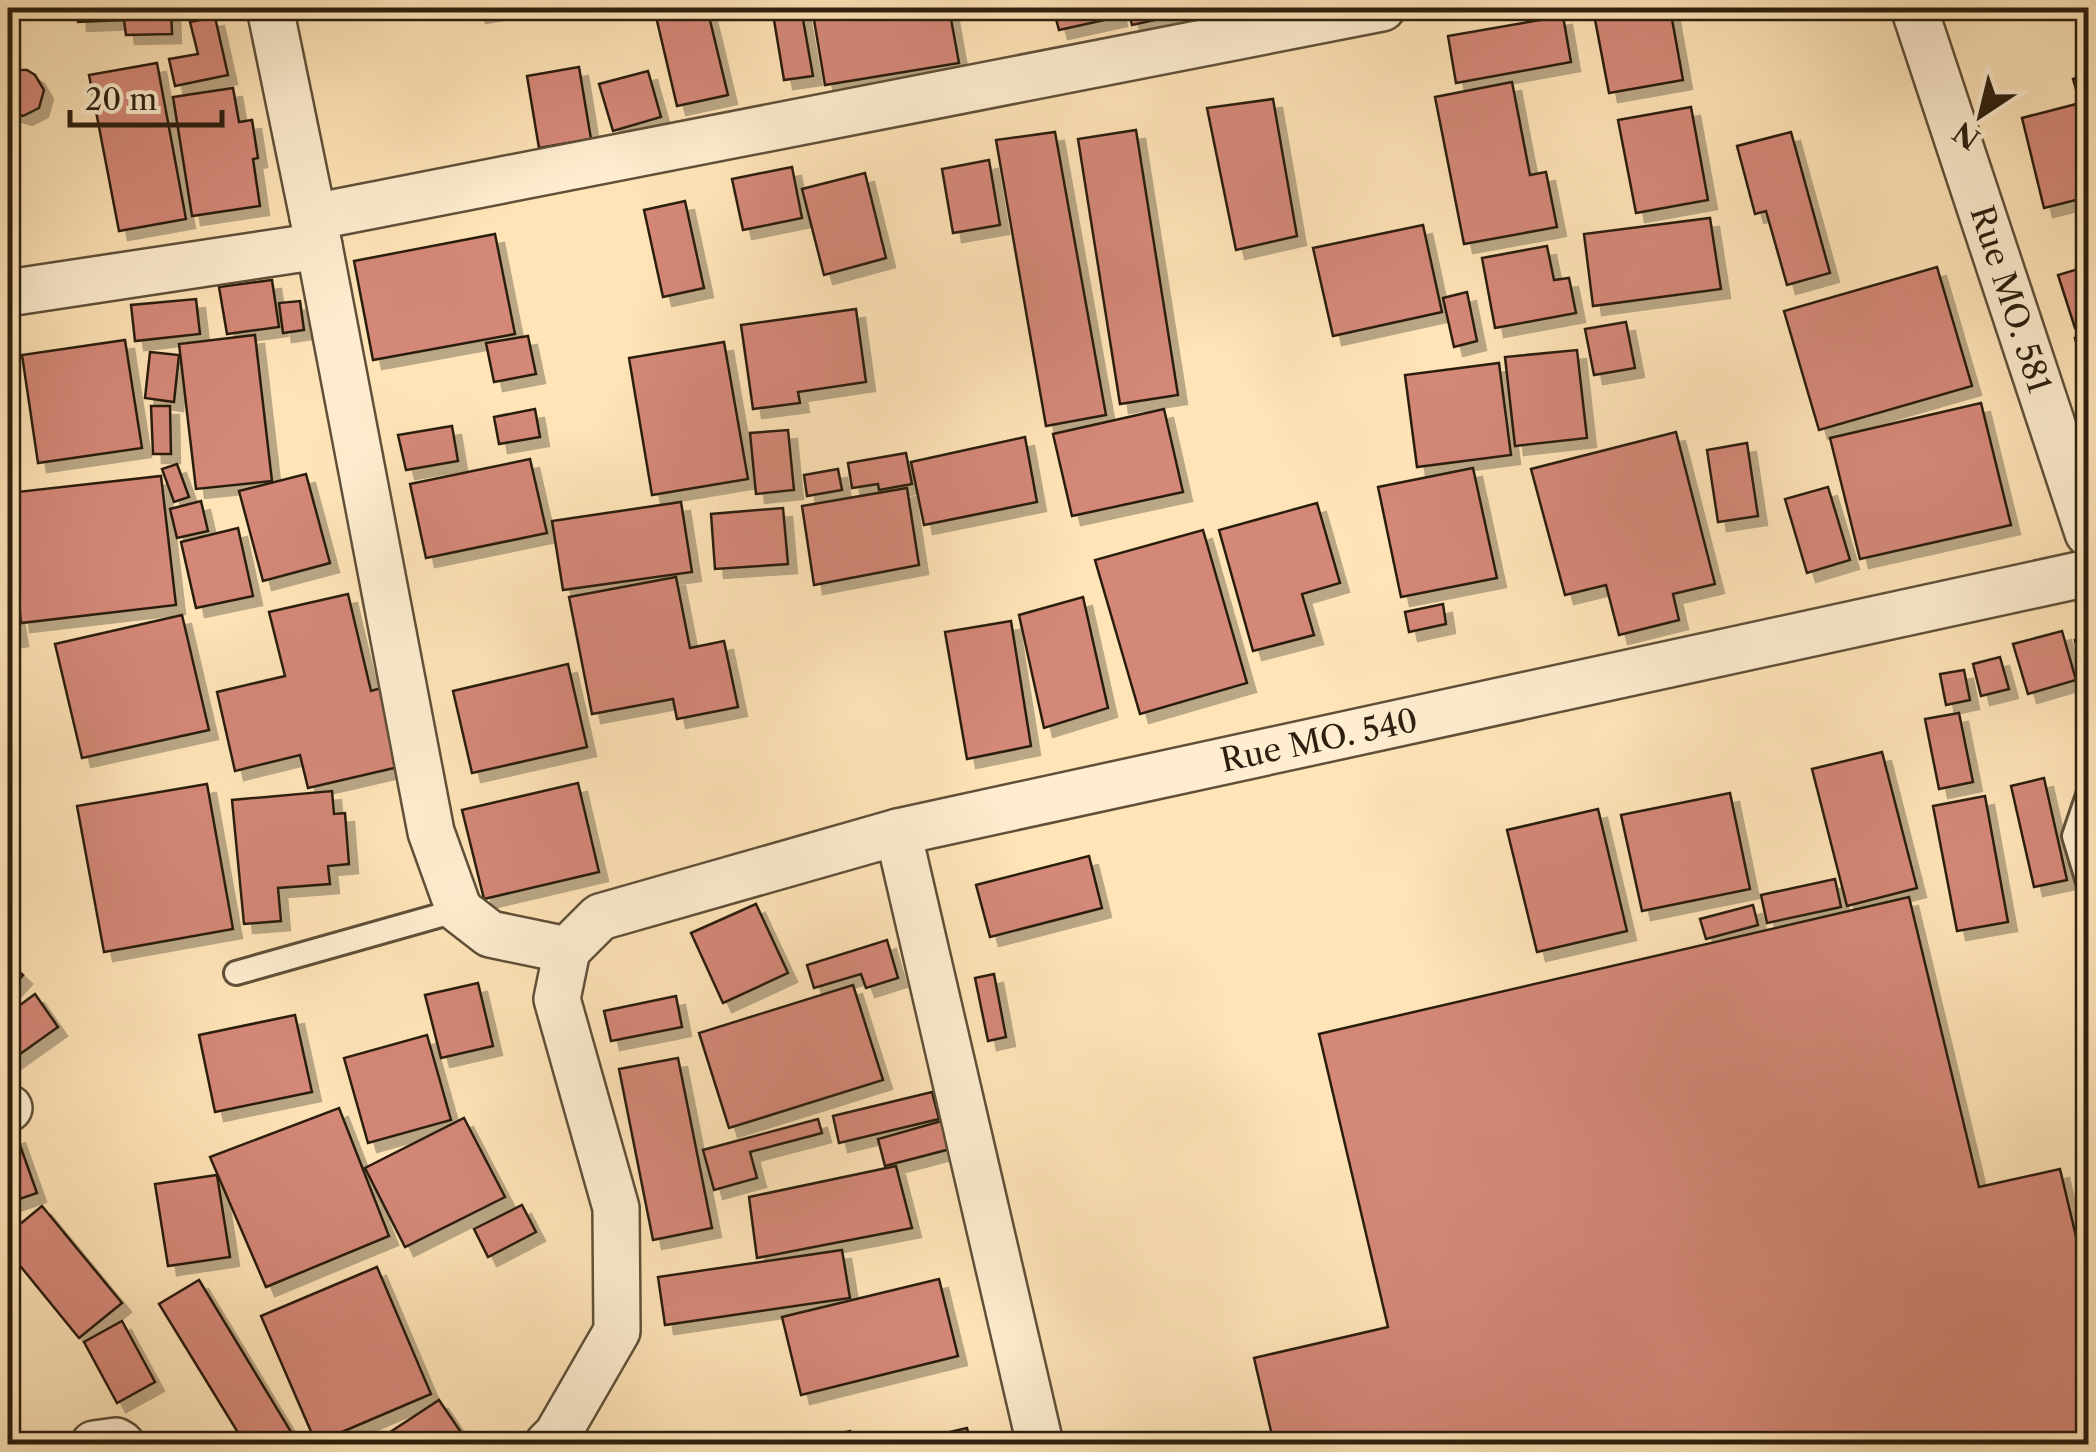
<svg xmlns="http://www.w3.org/2000/svg" width="2096" height="1452" viewBox="0 0 2096 1452" font-family="'Libre Caslon Text',serif">
  <defs>
    <filter id="shadow"><feDropShadow dx="9" dy="9" stdDeviation="0" flood-color="#0004"/></filter>
  </defs>
  <rect width="100%" height="100%" fill="#fee4b7"/>
  <filter id="stains"><feTurbulence type="fractalNoise" baseFrequency=".002" numOctaves="4"/><feColorMatrix values="0 0 0 0 .2 0 0 0 0 .09 0 0 0 0 .02 0 0 0 .5 -.17"/></filter>
  <radialGradient id="worn" r=".72"><stop offset=".6" stop-color="#630" stop-opacity="0"/><stop offset="1" stop-color="#630" stop-opacity=".3"/></radialGradient>
  <!-- building -->
  <g fill="#d48878" stroke="#2c1f0f" stroke-width="2.5" filter="url(#shadow)">
    <polygon points="77,8 171,8 172,34 126,35 124,20 78,22"/>
    <polygon points="476,8 512,8 477,14"/>
    <polygon points="654,8 707,8 728,95 677,106"/>
    <polygon points="772,8 801,8 813,76 784,80"/>
    <polygon points="812,8 949,8 959,63 825,85"/>
    <polygon points="1053,8 1116,8 1118,17 1059,30"/>
    <polygon points="1128,8 1209,8 1132,25"/>
    <polygon points="1602,8 1670,8 1683,80 1609,93 1593,9"/>
    <polygon points="1563,16 1571,62 1456,83 1448,36"/>
    <polygon points="215,17 228,75 175,86 169,59 198,54 190,22"/>
    <polygon points="157,63 186,219 119,231 89,75"/>
    <polygon points="579,67 591,139 539,148 527,76"/>
    <polygon points="18,70 27,70 35,75 44,90 39,108 23,116 8,111 8,74"/>
    <polygon points="648,71 661,117 613,131 599,84"/>
    <polygon points="2088,75 2088,197 2044,208 2022,118 2080,103 2073,79"/>
    <polygon points="1512,82 1530,175 1546,172 1557,227 1464,244 1435,97"/>
    <polygon points="233,88 239,122 252,120 258,158 253,159 260,206 192,216 173,97"/>
    <polygon points="1273,99 1297,236 1236,250 1207,108"/>
    <polygon points="1691,107 1708,200 1636,213 1618,120"/>
    <polygon points="1136,130 1178,395 1120,404 1078,139"/>
    <polygon points="1055,132 1106,415 1046,426 996,140"/>
    <polygon points="1791,132 1830,273 1787,285 1766,211 1755,214 1737,146"/>
    <polygon points="989,160 1000,225 953,233 942,169"/>
    <polygon points="792,167 802,218 743,230 732,179"/>
    <polygon points="865,173 886,258 824,275 802,189"/>
    <polygon points="685,201 704,288 663,297 644,210"/>
    <polygon points="1710,218 1721,289 1593,306 1584,234"/>
    <polygon points="1423,225 1442,312 1333,336 1313,248"/>
    <polygon points="495,234 515,334 373,360 354,261"/>
    <polygon points="1547,246 1554,280 1569,278 1576,313 1495,328 1482,258"/>
    <polygon points="1937,267 1972,386 1819,430 1784,311"/>
    <polygon points="2085,267 2088,277 2088,325 2075,328 2058,275"/>
    <polygon points="272,280 279,327 227,334 219,287"/>
    <polygon points="1467,292 1477,341 1454,347 1443,298"/>
    <polygon points="196,299 200,334 135,341 131,305"/>
    <polygon points="300,301 304,330 283,333 279,303"/>
    <polygon points="856,309 866,382 798,392 800,403 753,409 741,325"/>
    <polygon points="1626,322 1635,368 1594,375 1585,329"/>
    <polygon points="255,335 272,481 196,489 179,344"/>
    <polygon points="2088,335 2088,362 2082,364 2075,338"/>
    <polygon points="528,336 536,374 494,382 486,343"/>
    <polygon points="125,340 142,448 38,463 22,355"/>
    <polygon points="724,342 748,479 652,495 629,358"/>
    <polygon points="1577,350 1587,438 1515,446 1505,357"/>
    <polygon points="150,352 179,355 174,402 145,398"/>
    <polygon points="1499,363 1511,455 1417,467 1405,375"/>
    <polygon points="1981,403 2011,525 1860,559 1830,438"/>
    <polygon points="151,406 170,406 171,454 153,454"/>
    <polygon points="535,409 540,437 499,444 494,417"/>
    <polygon points="1164,409 1183,492 1072,516 1053,434"/>
    <polygon points="452,426 458,461 406,470 398,435"/>
    <polygon points="788,430 794,490 756,494 750,433"/>
    <polygon points="1676,432 1715,584 1673,594 1679,620 1619,635 1606,585 1565,595 1531,469"/>
    <polygon points="1025,437 1037,502 924,525 911,462"/>
    <polygon points="1747,443 1758,516 1718,522 1707,450"/>
    <polygon points="906,453 912,484 879,490 878,484 852,488 848,463"/>
    <polygon points="530,459 547,533 426,558 410,484"/>
    <polygon points="177,464 189,497 174,502 162,469"/>
    <polygon points="1473,468 1497,578 1401,597 1378,487"/>
    <polygon points="838,469 842,490 807,496 804,475"/>
    <polygon points="306,474 330,563 263,581 239,491"/>
    <polygon points="161,476 176,605 21,623 8,493"/>
    <polygon points="1828,487 1850,560 1807,573 1785,499"/>
    <polygon points="907,488 919,565 814,585 802,506"/>
    <polygon points="201,501 208,531 177,538 170,509"/>
    <polygon points="681,502 692,572 563,590 552,521"/>
    <polygon points="1317,503 1340,583 1302,594 1314,635 1253,651 1219,530"/>
    <polygon points="783,508 788,564 715,569 711,514"/>
    <polygon points="238,528 253,596 196,608 181,542"/>
    <polygon points="1203,530 1247,683 1140,714 1095,560"/>
    <polygon points="8,571 19,637 8,639"/>
    <polygon points="676,577 690,648 724,641 738,707 677,719 673,699 592,714 569,597"/>
    <polygon points="348,594 371,691 388,686 407,765 308,788 300,755 235,771 217,692 285,676 269,612"/>
    <polygon points="1083,597 1108,708 1044,728 1019,615"/>
    <polygon points="1443,604 1446,624 1409,632 1405,612"/>
    <polygon points="182,615 209,730 82,758 55,644"/>
    <polygon points="1011,621 1031,746 967,759 945,632"/>
    <polygon points="2062,631 2076,680 2028,694 2013,644"/>
    <polygon points="2088,637 2088,675 2083,676 2075,640"/>
    <polygon points="2000,657 2009,689 1981,696 1973,664"/>
    <polygon points="568,664 587,747 472,773 453,691"/>
    <polygon points="1964,670 1970,700 1946,705 1940,674"/>
    <polygon points="1959,713 1973,782 1939,789 1925,719"/>
    <polygon points="1882,752 1917,888 1847,906 1812,769"/>
    <polygon points="2044,778 2067,880 2034,887 2011,786"/>
    <polygon points="578,783 599,872 484,899 462,810"/>
    <polygon points="207,784 233,929 104,952 77,806"/>
    <polygon points="332,791 334,814 345,813 349,864 328,866 330,884 278,888 281,921 244,924 232,800"/>
    <polygon points="1730,793 1750,889 1642,911 1621,815"/>
    <polygon points="1985,796 2008,922 1957,931 1933,806"/>
    <polygon points="1598,809 1627,931 1537,952 1507,830"/>
    <polygon points="1089,856 1102,908 990,937 976,885"/>
    <polygon points="1835,879 1841,907 1767,923 1761,895"/>
    <polygon points="1909,897 1979,1187 2060,1169 2088,1287 2088,1444 1274,1444 1254,1358 1388,1327 1319,1034"/>
    <polygon points="756,904 788,973 723,1003 691,933"/>
    <polygon points="1753,905 1758,925 1706,939 1700,919"/>
    <polygon points="887,940 898,978 866,988 861,974 814,988 807,965"/>
    <polygon points="8,961 23,975 8,992"/>
    <polygon points="994,974 1006,1037 988,1041 975,978"/>
    <polygon points="478,983 493,1046 441,1058 425,995"/>
    <polygon points="853,985 883,1080 729,1128 699,1033"/>
    <polygon points="35,994 58,1027 9,1062 8,1060 8,1014"/>
    <polygon points="676,996 682,1027 611,1041 604,1011"/>
    <polygon points="295,1015 312,1092 215,1112 199,1035"/>
    <polygon points="427,1035 451,1120 368,1143 344,1058"/>
    <polygon points="678,1058 712,1228 653,1240 619,1069"/>
    <polygon points="932,1092 939,1119 839,1143 833,1116"/>
    <polygon points="339,1108 389,1236 266,1287 210,1157"/>
    <polygon points="464,1118 505,1197 405,1247 365,1168"/>
    <polygon points="818,1119 822,1133 750,1152 757,1178 714,1190 703,1150"/>
    <polygon points="945,1120 954,1148 885,1166 878,1139"/>
    <polygon points="16,1134 37,1193 8,1203 8,1137"/>
    <polygon points="896,1166 912,1228 757,1258 749,1197"/>
    <polygon points="217,1175 230,1257 168,1266 155,1184"/>
    <polygon points="522,1205 536,1232 488,1257 474,1229"/>
    <polygon points="42,1206 122,1303 79,1338 8,1251 8,1234"/>
    <polygon points="842,1250 850,1298 665,1325 658,1277"/>
    <polygon points="377,1267 431,1394 316,1443 261,1316"/>
    <polygon points="939,1279 958,1356 801,1395 782,1317"/>
    <polygon points="199,1280 296,1440 298,1444 245,1444 159,1304"/>
    <polygon points="122,1321 155,1382 117,1403 84,1342"/>
    <polygon points="439,1400 469,1444 372,1444"/>
    <polygon points="967,1428 971,1444 898,1444"/>
    <polygon points="850,1431 853,1444 800,1444"/>
  </g>
  <g fill="none" stroke-linecap="round" stroke-linejoin="round">
    <defs>
      <g id="service">
        <polyline points="2088,795 2074,836 2088,882"/>
        <polyline points="236,973 459,910"/>
      </g>
      <g id="minor">
        <polyline points="270,8 319,246 431,832 459,910 490,934 567,950"/>
        <polyline points="1914,8 2088,533"/>
        <polyline points="313,217 1382,8"/>
        <polyline points="8,293 319,246"/>
        <polyline points="898,832 1040,1444"/>
        <polyline points="567,950 600,917 898,832 2088,573"/>
        <polyline points="8,1108 9,1108"/>
        <polyline points="94,1444 116,1441 121,1444"/>
        <polyline points="548,1444 557,1435 617,1331 616,1208 557,999 567,950"/>
      </g>
    </defs>
    <!-- service casing -->
    <use href="#service" stroke="#605039" stroke-width="28"/>
    <!-- minor casing -->
    <use href="#minor" stroke="#605039" stroke-width="50"/>
    <!-- service -->
    <use href="#service" stroke="#feedd0" stroke-width="22"/>
    <!-- minor -->
    <use href="#minor" stroke="#feedd0" stroke-width="45"/>
  </g>
  <g text-anchor="middle" dominant-baseline="central" stroke-width="8" stroke-linejoin="round" paint-order="stroke">
    <!-- street labels -->
    <g font-size="32" fill="#2c1f0f" stroke="#feedd0">
      <text transform="translate(2011 299) rotate(72)">Rue MO. 581</text>
      <text transform="translate(1319 740) rotate(-12)">Rue MO. 540</text>
    </g>
  </g>
  <!-- margin -->
  <rect width="2096" height="1452" fill="none" stroke="#fee4b7" stroke-width="40"/>
  <rect x="10" y="10" width="2076" height="1432" fill="none" stroke="#2c1f0f" stroke-width="5"/>
  <rect x="20" y="20" width="2056" height="1412" fill="none" stroke="#2c1f0f" stroke-width="2.5"/>
  <!-- north arrow -->
  <g transform="translate(1981 115) rotate(215)" stroke="#feedd0" stroke-width="8" paint-order="stroke">
  <path d="M0-8L18 38L0 25L-18 38Z" fill="#2c1f0f"/>
  <text y="-15" font-size="28" font-weight="bold" text-anchor="middle" fill="#2c1f0f">N</text>
  </g>
  <!-- scale -->
  <path d="M70 110v15h152v-15" fill="none" stroke="#2c1f0f" stroke-width="5"/>
  <text x="85" y="110" font-size="30" fill="#2c1f0f" stroke="#feedd0" stroke-width="8" paint-order="stroke">20 m</text>
  <rect width="100%" height="100%" filter="url(#stains)"/>
  <rect width="100%" height="100%" fill="url(#worn)"/>
</svg>
